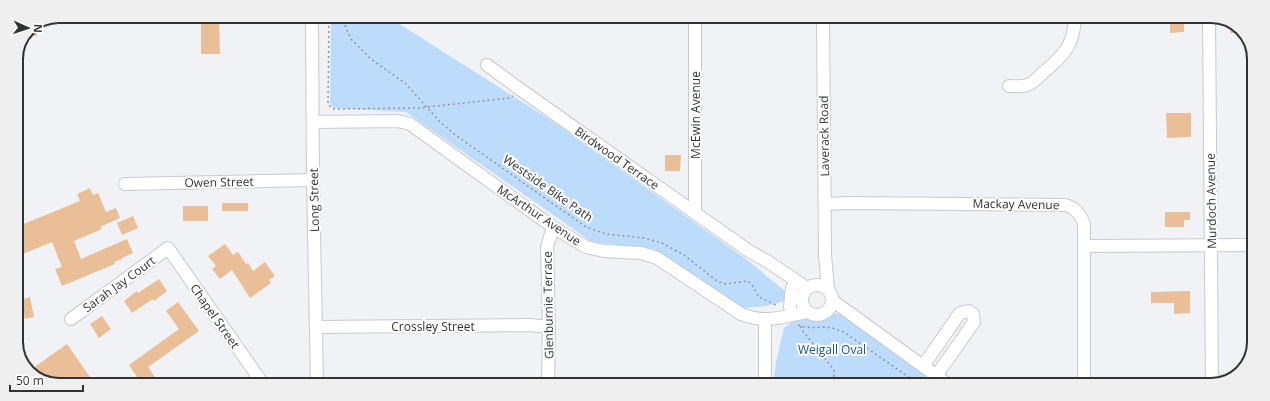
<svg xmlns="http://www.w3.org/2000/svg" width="1270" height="401" viewBox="0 0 1270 401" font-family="'Open Sans',sans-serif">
  <rect width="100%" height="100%" fill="#f0f2f5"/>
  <!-- green -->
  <g fill="#bddcfb">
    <polygon points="327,16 387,16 552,121 746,259 786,292 784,301 766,306 743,308 654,249 592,242 406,112 334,108 330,104 331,22"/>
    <path d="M807,312C815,315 819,316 828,312L855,318L949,385L773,384L776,362L784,328Z"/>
  </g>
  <!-- building -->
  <g fill="#eabf97">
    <polygon points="201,16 219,16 220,54 201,54"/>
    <polygon points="1170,17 1184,17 1184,32 1170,33"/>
    <polygon points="1230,22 1244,31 1244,33 1230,33"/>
    <polygon points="37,25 37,36 25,36 29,28"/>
    <polygon points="1166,113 1191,113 1191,137 1167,138"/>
    <polygon points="665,155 681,155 680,171 665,171"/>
    <polygon points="90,188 93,195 98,193 106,212 116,208 120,218 100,227 102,229 74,241 81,259 127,239 133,253 122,258 122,259 114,262 115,264 62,286 55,269 62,267 52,242 18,256 16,251 16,227 80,201 77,194"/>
    <rect x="222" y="203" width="26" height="8"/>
    <rect x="183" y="206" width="25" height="15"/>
    <polygon points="1165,212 1190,212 1190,220 1184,220 1184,227 1165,227"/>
    <polygon points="133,216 138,228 122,235 117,223"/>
    <polygon points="225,244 233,255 238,252 246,264 248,263 253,271 265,262 275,276 269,280 271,283 250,298 232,270 220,279 212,269 216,266 208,256"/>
    <polygon points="159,279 167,291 154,301 153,299 132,313 124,301 137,291 138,293"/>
    <polygon points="1190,291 1190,313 1174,314 1174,303 1151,303 1151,292"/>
    <polygon points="30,297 34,317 25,319 21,300"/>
    <polygon points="178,302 199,331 148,367 155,377 145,384 142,384 129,365 179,329 166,311"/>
    <polygon points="102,316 111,329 99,338 90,324"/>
    <polygon points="67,344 90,377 80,384 47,383 29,371"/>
  </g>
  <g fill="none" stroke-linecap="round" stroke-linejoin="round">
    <defs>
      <g id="minor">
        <polyline points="311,16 312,22 313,180 317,384"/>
        <polyline points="695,17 695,213"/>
        <polyline points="823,17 825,255 828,289"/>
        <polyline points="1209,17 1212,385"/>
        <polyline points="487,65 521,90 749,251 767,261 807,288"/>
        <path d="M1009,86C1015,86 1022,87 1027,85C1034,83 1039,76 1044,72C1064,55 1074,45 1075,17"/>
        <path d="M313,122L398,121L410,124L553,227L586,247L604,251L641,253L657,258L741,314C766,324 782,317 807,312"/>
        <polyline points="125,184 313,180"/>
        <path d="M825,204L848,203L1065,205C1076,208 1080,214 1084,224V385"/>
        <polyline points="1085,246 1253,245"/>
        <circle cx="817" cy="300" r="15"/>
        <polyline points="833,301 949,385"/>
        <polyline points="790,307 792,288"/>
        <polyline points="71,319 168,248 263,384"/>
        <polyline points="765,320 765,384"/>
        <polyline points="316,327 530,325 549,327"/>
        <polyline points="923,366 960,313 969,311 973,314 974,322 936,376"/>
        <polyline points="548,384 549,327 547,247 553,227"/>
      </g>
    </defs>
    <!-- minor casing -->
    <use href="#minor" stroke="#c7cacd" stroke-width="14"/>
    <!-- path -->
    <g stroke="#939597" stroke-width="1.5" stroke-dasharray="2 3" stroke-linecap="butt">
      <polyline points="328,16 329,21 328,103 331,108 335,109 419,108 509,98 513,96"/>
      <polyline points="341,16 351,39 371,59 406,84 440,122 454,134 586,227 606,234 644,238 662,243 684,255 717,281 725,284 748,281 752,285 759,297 778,306"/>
      <path d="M798,325C808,329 815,327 824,327C831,327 837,330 844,332L920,385"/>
      <polyline points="801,326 802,330 834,370 834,385"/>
      <polyline points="906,385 911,378"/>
    </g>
    <!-- minor -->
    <use href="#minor" stroke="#fff" stroke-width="12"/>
  </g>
  <g text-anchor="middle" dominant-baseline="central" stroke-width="4" stroke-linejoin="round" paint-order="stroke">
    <!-- street labels -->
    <g font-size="12" fill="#313233" stroke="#fff">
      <text transform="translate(695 115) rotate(-90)">McEwin Avenue</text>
      <text transform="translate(824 136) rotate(-91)">Laverack Road</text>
      <text transform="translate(617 158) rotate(35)">Birdwood Terrace</text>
      <text transform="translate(219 182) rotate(-1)">Owen Street</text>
      <text transform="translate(548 188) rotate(35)">Westside Bike Path</text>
      <text transform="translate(314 200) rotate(-91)">Long Street</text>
      <text transform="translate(1211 201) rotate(-91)">Murdoch Avenue</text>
      <text transform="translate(1016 204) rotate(1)">Mackay Avenue</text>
      <text transform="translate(539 215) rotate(34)">McArthur Avenue</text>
      <text transform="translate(119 284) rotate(-36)">Sarah Jay Court</text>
      <text transform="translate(548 305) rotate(-91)">Glenburnie Terrace</text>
      <text transform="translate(215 316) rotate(55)">Chapel Street</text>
      <text x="433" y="326">Crossley Street</text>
    </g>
    <!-- park labels -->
    <g font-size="12" fill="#185386" stroke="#fff">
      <text x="832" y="349">Weigall Oval</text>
    </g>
  </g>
  <!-- crop -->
  <path d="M0 0H1270V401H0ZM59 23H1211A36 36 0 0 1 1247 59V342A36 36 0 0 1 1211 378H59A36 36 0 0 1 23 342V59A36 36 0 0 1 59 23Z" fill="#efefef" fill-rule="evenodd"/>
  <path fill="none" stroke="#313233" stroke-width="2" d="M59 23H1211A36 36 0 0 1 1247 59V342A36 36 0 0 1 1211 378H59A36 36 0 0 1 23 342V59A36 36 0 0 1 59 23Z"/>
  <!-- north arrow -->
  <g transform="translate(28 28) rotate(93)" stroke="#ffffff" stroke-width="3" paint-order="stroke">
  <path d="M0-3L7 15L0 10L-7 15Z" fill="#313233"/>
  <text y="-6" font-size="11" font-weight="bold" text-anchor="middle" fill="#313233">N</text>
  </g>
  <!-- scale -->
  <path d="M10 385v6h73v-6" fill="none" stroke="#313233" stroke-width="2"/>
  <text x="16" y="385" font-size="12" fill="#313233" stroke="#ffffff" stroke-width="3" paint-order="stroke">50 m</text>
</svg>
